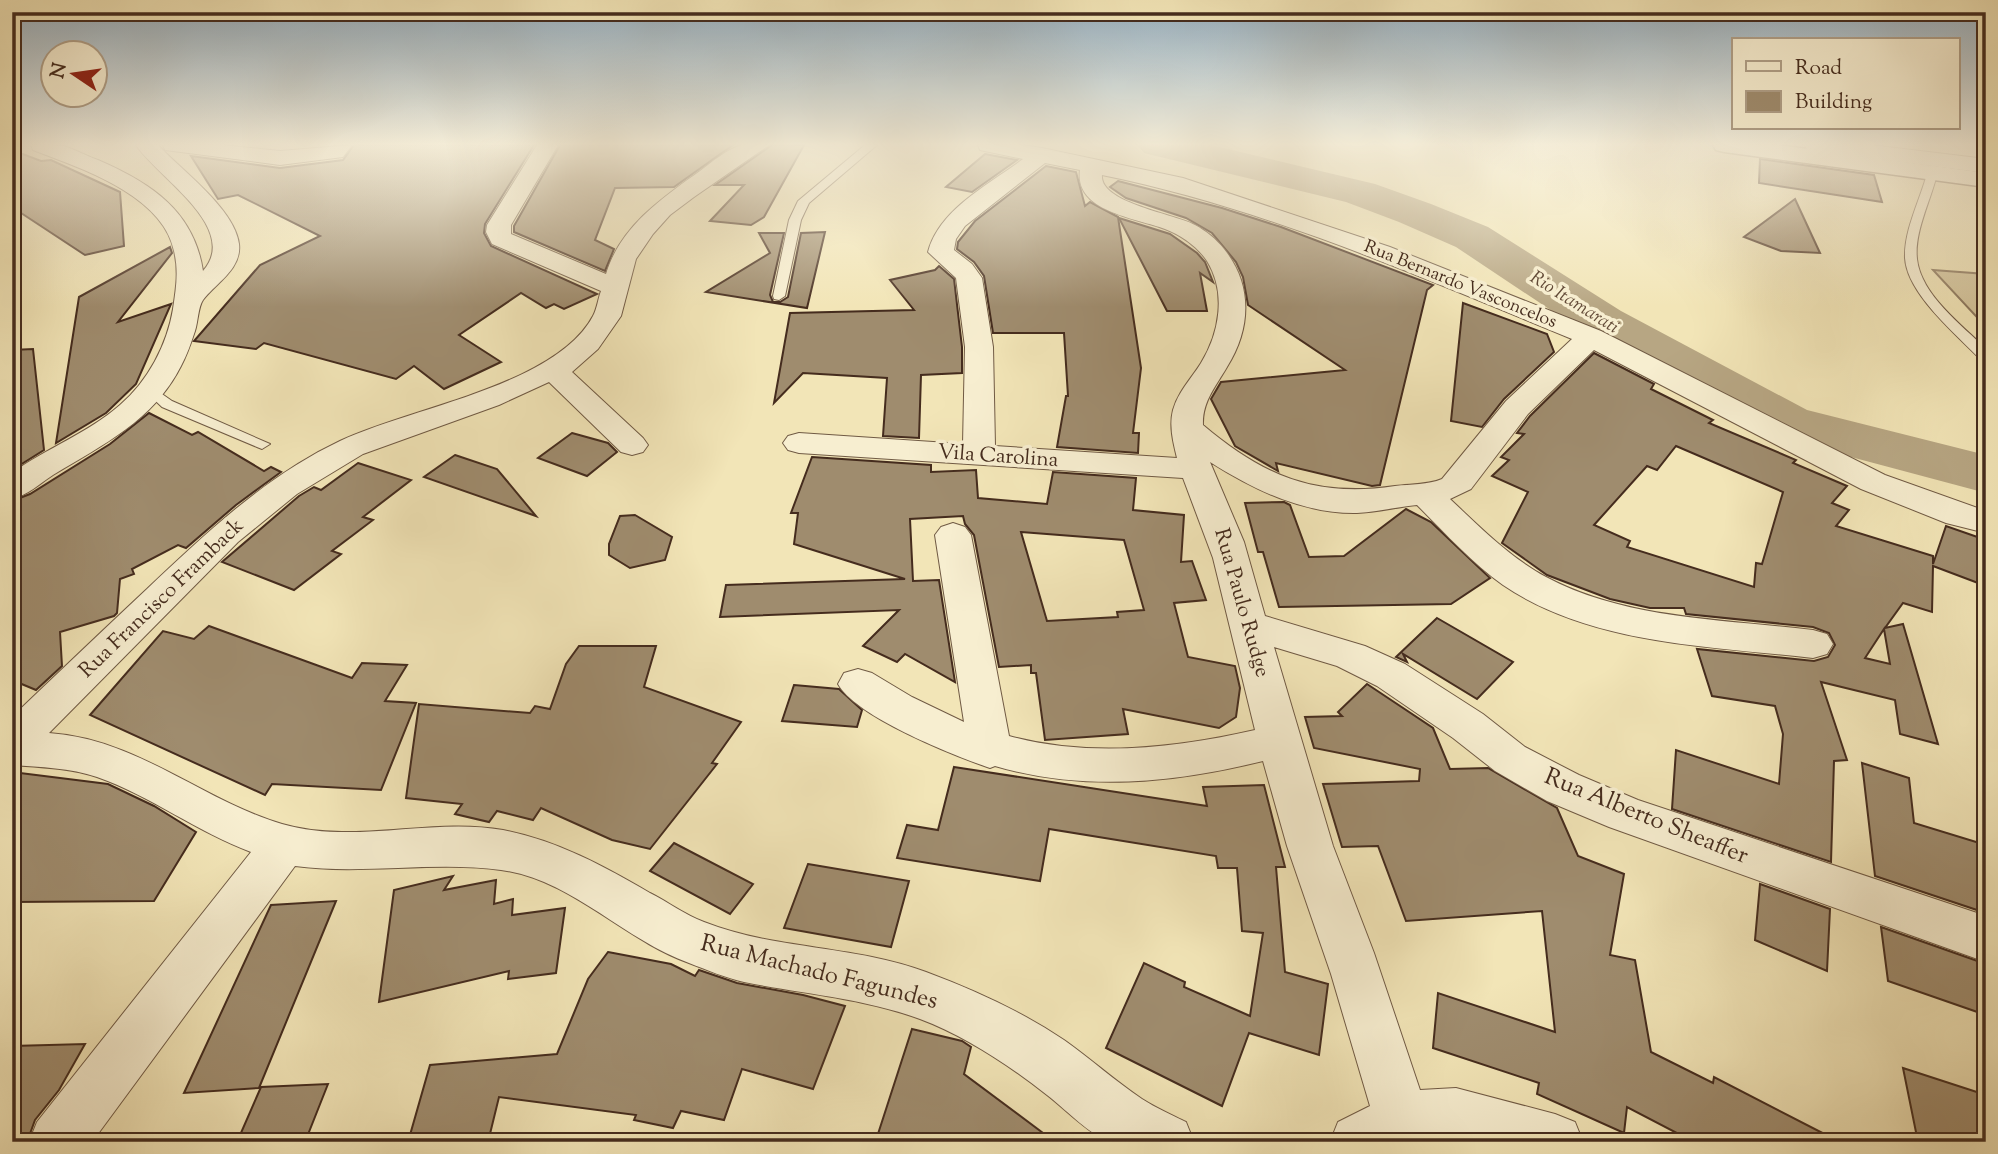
<svg xmlns="http://www.w3.org/2000/svg" width="1998" height="1154" viewBox="0 0 1998 1154" font-family="'Sorts Mill Goudy',serif">
  <rect width="100%" height="100%" fill="#f2e5b7"/>
  <filter id="stains"><feTurbulence type="fractalNoise" baseFrequency=".00286" numOctaves="4"/><feColorMatrix values="0 0 0 0 .2 0 0 0 0 .09 0 0 0 0 .02 0 0 0 .5 -.17"/></filter>
  <radialGradient id="worn" r=".72"><stop offset=".6" stop-color="#630" stop-opacity="0"/><stop offset="1" stop-color="#630" stop-opacity=".3"/></radialGradient>
  <!-- green -->
  <polygon fill="#d5c69d" stroke="#8d795e" stroke-width="2" points="1933,270 1986,274 1986,327"/>
  <g fill="none" stroke-linecap="round" stroke-linejoin="round">
    <!-- river -->
    <polygon fill="#b7a683" fill-rule="evenodd" points="1138,145 1211,145 1375,184 1431,204 1488,227 1621,311 1807,410 1986,455 1986,493 1765,434 1585,333 1456,247 1399,222 1346,202 1144,153"/>
  </g>
  <!-- building -->
  <g fill="#9f8c6e" stroke="#452c1e" stroke-width="2" fill-rule="evenodd">
    <polygon points="354,145 534,145 485,224 484,233 491,246 597,294 564,309 554,304 546,308 521,293 459,335 501,362 444,389 414,366 396,379 264,343 256,349 194,341 260,265 320,236 238,195 218,199 191,156 280,168 343,160"/>
    <polygon points="560,145 733,145 674,187 615,188 595,240 614,249 605,271 514,232 514,226"/>
    <polygon points="772,145 804,145 764,217 751,225 710,221 744,185 715,185"/>
    <polygon points="12,150 41,161 51,160 120,192 124,246 85,255 12,207"/>
    <polygon points="985,154 1017,160 972,192 946,187"/>
    <polygon points="1760,159 1874,175 1882,202 1759,183"/>
    <polygon points="1046,166 1076,172 1085,206 1090,202 1118,217 1141,368 1133,433 1139,433 1138,453 1057,447 1066,396 1068,396 1064,333 993,333 984,276 974,262 957,249 958,242 975,221"/>
    <polygon points="1118,181 1222,208 1281,227 1433,285 1427,290 1380,485 1372,486 1276,463 1278,471 1235,446 1211,399 1221,382 1345,370 1248,305 1243,277 1236,262 1212,233 1186,218 1126,198 1110,187"/>
    <polygon points="1795,199 1820,253 1781,251 1744,237"/>
    <polygon points="1119,218 1170,234 1197,253 1205,262 1213,282 1200,273 1207,311 1167,311"/>
    <polygon points="825,232 807,308 706,292 770,253 759,233 784,233 770,295 773,302 780,302 788,297 801,233"/>
    <polygon points="170,247 172,253 118,322 171,304 136,384 106,413 56,443 79,297"/>
    <polygon points="939,266 954,279 962,347 962,373 921,375 919,438 883,436 887,378 803,373 774,403 790,313 914,310 890,280 935,270"/>
    <polygon points="1463,303 1547,334 1554,352 1504,399 1482,427 1451,421"/>
    <polygon points="33,349 44,450 12,470 12,350"/>
    <path d="M1594,353L1654,384L1651,389L1713,420L1709,423L1796,460L1793,463L1847,486L1832,503L1849,510L1836,526L1933,556V564L1946,526L1986,540V586L1933,566L1932,612L1903,603L1885,628L1903,624L1938,744L1900,734L1895,700L1821,682L1847,760L1834,761L1831,862L1672,809L1676,750L1779,784L1783,734L1775,706L1712,696L1697,649L1814,661L1828,657L1835,645L1829,633L1813,627L1686,614L1684,608H1650L1610,599L1547,575L1502,543L1528,492L1492,476L1509,460L1501,457L1524,434L1517,433L1530,416ZM1676,446L1783,492L1762,564L1756,563L1754,587L1627,547L1630,541L1594,525L1647,466L1657,470ZM1884,629L1890,664L1865,658Z"/>
    <polygon points="149,413 192,435 198,432 264,471 271,467 281,472 236,505 186,548 178,545 132,569 134,574 120,579 117,613 114,616 60,632 62,666 36,690 12,680 12,501 30,494 110,444"/>
    <polygon points="572,433 608,443 617,452 587,476 538,458"/>
    <polygon points="455,455 497,469 536,516 424,477"/>
    <path d="M812,457L931,465V472L976,470L978,498L1047,504L1053,472L1136,478L1133,510L1184,515L1181,562L1192,561L1206,600L1174,603L1188,657L1235,666L1240,688L1236,717L1219,728L1123,709L1128,734L1045,740L1036,673H1031V665L999,667L974,535L965,524L963,516L910,519L913,581L939,580L955,682L905,654L897,662L863,646L899,610L720,617L726,585L905,579L794,544L798,513H791ZM1021,532L1124,540L1144,610L1117,612L1118,617L1047,621Z"/>
    <polygon points="358,463 411,480 363,517 373,520 332,551 341,554 294,590 222,562 299,496 314,487 321,490"/>
    <polygon points="1284,502 1290,505 1309,557 1344,556 1406,509 1431,522 1490,578 1451,604 1279,607 1263,552 1258,552 1245,503"/>
    <polygon points="635,515 672,537 665,560 630,568 609,555 609,544 620,516"/>
    <polygon points="1437,618 1513,662 1477,699 1403,654 1407,662 1396,657"/>
    <polygon points="209,626 352,678 362,663 407,665 385,701 416,703 381,790 272,784 265,795 90,715 163,631 194,639"/>
    <polygon points="579,646 656,646 644,687 741,722 712,763 717,764 650,849 612,840 541,808 533,820 497,811 489,822 455,814 462,804 406,798 419,704 530,713 535,706 550,709 566,664"/>
    <polygon points="1367,684 1433,728 1450,769 1488,768 1557,808 1578,856 1624,874 1610,955 1635,960 1651,1052 1713,1083 1714,1077 1840,1142 1694,1142 1627,1107 1624,1133 1537,1094 1539,1083 1433,1048 1438,993 1555,1032 1542,911 1406,921 1378,846 1342,847 1323,784 1419,781 1420,769 1314,748 1305,717 1342,716 1338,712"/>
    <polygon points="794,685 839,689 862,710 857,727 782,721"/>
    <polygon points="1862,763 1909,778 1914,823 1986,845 1986,913 1875,876"/>
    <polygon points="954,767 1207,806 1203,787 1264,785 1285,867 1276,867 1285,972 1328,984 1319,1055 1249,1033 1222,1106 1106,1048 1144,963 1185,982 1184,987 1250,1016 1263,933 1242,931 1237,868 1218,868 1216,856 1049,829 1040,881 897,858 907,825 938,830"/>
    <polygon points="12,772 108,784 154,806 196,832 154,901 12,902"/>
    <polygon points="674,843 753,884 730,914 650,871"/>
    <polygon points="808,864 909,881 891,947 784,928"/>
    <polygon points="453,876 444,890 496,880 494,904 513,899 512,915 565,908 556,973 508,979 509,971 379,1002 394,890"/>
    <polygon points="1760,884 1830,909 1827,971 1755,940"/>
    <polygon points="336,901 259,1088 184,1093 271,905"/>
    <polygon points="1881,927 1986,964 1986,1015 1888,981"/>
    <polygon points="608,952 671,964 695,976 699,970 737,983 803,995 845,1006 813,1089 742,1069 724,1120 681,1111 673,1128 634,1120 636,1115 499,1097 488,1142 408,1142 430,1065 557,1054 588,979"/>
    <polygon points="912,1029 962,1041 971,1047 964,1074 1055,1142 894,1142 877,1137"/>
    <polygon points="85,1044 59,1090 35,1120 27,1142 12,1142 12,1046"/>
    <polygon points="1903,1068 1986,1095 1986,1142 1918,1142"/>
    <polygon points="328,1084 305,1142 237,1142 261,1087"/>
  </g>
  <g fill="none" stroke-linecap="round" stroke-linejoin="round">
    <defs>
      <g id="service">
        <polygon points="865,145 877,145 809,203 801,220 785,296 779,300 774,299 773,296 789,220 798,201"/>
        <path d="M1932,171L1937,174C1931,200 1914,232 1917,259C1921,295 1962,325 1986,349V361L1981,360C1957,335 1907,294 1905,258C1904,230 1920,200 1927,174Z"/>
        <polygon points="152,387 172,401 270,444 262,449 257,447 162,407 145,391"/>
      </g>
      <g id="minor">
        <path d="M31,145C41,145 53,144 63,146C75,149 86,156 98,160C151,183 194,211 203,271C241,228 158,178 136,145H158C181,170 235,209 239,244C242,269 216,283 203,300C198,307 198,322 195,331C191,343 187,355 181,366C153,421 104,444 53,475C39,484 28,495 12,499V473C47,448 88,433 120,405C148,381 167,345 173,309C176,289 179,271 174,251C163,195 80,168 33,150Z"/>
        <polygon points="163,145 221,145 280,151 352,145 343,157 280,165 173,151 165,150"/>
        <path d="M537,145H558L511,225V234L606,274C620,227 662,198 700,171C712,162 727,149 742,145C750,143 761,145 769,145L694,197L670,215L653,234L636,259L621,316L598,349L572,372L643,438L648,445L643,452L632,455L621,452L549,382L499,405L363,454L297,494L238,542L49,733C138,739 201,800 282,824C353,845 432,817 503,830C556,840 604,866 650,893C668,902 685,915 704,922C775,950 854,945 926,972C974,990 1021,1011 1064,1040C1091,1059 1115,1081 1142,1099C1156,1108 1172,1115 1186,1122L1194,1142C1178,1142 1116,1146 1105,1140C1086,1131 1064,1108 1047,1095C1009,1065 965,1036 920,1019C863,998 803,994 744,982C726,978 707,970 689,963C624,940 571,879 501,870C433,861 363,875 295,866L92,1142H29L37,1122L251,852C197,832 151,796 97,777C70,768 41,767 12,765V717C57,674 102,631 147,589C206,533 266,476 340,441C408,408 556,386 593,316C597,309 598,299 601,291L492,244L486,232L487,225Z"/>
        <path d="M978,145H1022L1042,148L1183,178L1390,247L1601,331L1885,475L1986,511V533L1946,523L1861,489L1594,350L1528,414L1471,489L1450,499C1480,527 1509,557 1546,577C1627,620 1724,619 1813,630L1827,634L1833,644L1827,654L1813,658C1711,646 1591,645 1503,585C1471,562 1445,533 1417,505C1397,507 1377,512 1357,513C1304,514 1254,490 1210,462L1244,542L1265,616L1365,646L1405,664L1483,714L1525,747L1579,775L1638,800L1986,916V962L1609,827L1547,801L1495,771L1453,738L1377,686L1337,666L1274,647L1333,846L1374,953L1420,1090L1456,1088L1555,1114L1575,1122L1583,1142H1330L1338,1122L1370,1106L1331,974L1287,846L1263,761C1174,783 1084,792 995,766L990,768C955,756 856,717 838,684L844,673L858,669L872,673L912,697L964,722L935,535L941,527L953,523L965,527L971,535L1009,736C1089,758 1176,748 1255,730L1213,558L1183,478L799,453L788,450L783,443L788,436L799,433L963,444L965,347L956,278L928,252C939,209 990,184 1023,159L980,150ZM1045,163L1080,170C1074,212 1137,218 1165,229C1181,235 1198,247 1207,261C1227,293 1219,334 1201,363C1191,379 1178,392 1173,410C1169,426 1173,442 1177,458L995,446L993,347L982,278L972,264L954,250L956,239L965,226ZM1102,175C1265,208 1419,276 1572,339L1506,401L1442,479C1428,485 1411,484 1395,486C1316,498 1263,476 1203,425C1202,402 1216,386 1227,367C1251,329 1253,285 1224,249C1216,239 1206,231 1195,225C1175,214 1099,203 1102,175Z"/>
        <polygon points="1805,145 1871,145 1986,159 1986,173 1815,151 1807,150"/>
      </g>
      <polygon id="tertiary" points="1713,145 1778,145 1986,173 1986,187 1724,152 1716,150"/>
    </defs>
    <!-- service casing -->
    <use href="#service" stroke="#705a44" stroke-width="2"/>
    <!-- minor casing -->
    <use href="#minor" stroke="#705a44" stroke-width="2"/>
    <!-- tertiary casing -->
    <use href="#tertiary" stroke="#705a44" stroke-width="3"/>
    <!-- service -->
    <use href="#service" fill="#f7eed0" fill-rule="evenodd"/>
    <!-- minor -->
    <use href="#minor" fill="#f7eed0" fill-rule="evenodd"/>
    <!-- tertiary -->
    <use href="#tertiary" fill="#f7eed0" fill-rule="evenodd"/>
  </g>
  <!-- sky -->
  <linearGradient id="sky" x2="0" y2="1"><stop stop-color="#94aec0"/><stop offset="0.47" stop-color="#f9f3df"/><stop offset="1" stop-color="#f9f3df" stop-opacity="0"/></linearGradient>
  <rect width="1998" height="307" fill="url(#sky)"/>
  <g text-anchor="middle" dominant-baseline="central" stroke-width="7" stroke-linejoin="round" paint-order="stroke">
    <!-- far-street labels -->
    <g font-size="18" fill="#452c1e" stroke="#f7eed0">
      <text transform="translate(1460 285) rotate(22)">Rua Bernardo Vasconcelos</text>
    </g>
    <!-- far-water labels -->
    <g font-size="19" font-style="italic" fill="#624a37" stroke="#f7eed0">
      <text transform="translate(1574 303) rotate(32)">Rio Itamarati</text>
    </g>
    <!-- street labels -->
    <g font-size="21" fill="#452c1e" stroke="#f7eed0">
      <text transform="translate(998 457) rotate(4)">Vila Carolina</text>
      <text transform="translate(162 599) rotate(-44)">Rua Francisco Framback</text>
      <text transform="translate(1241 603) rotate(74)">Rua Paulo Rudge</text>
    </g>
    <!-- near-street labels -->
    <g font-size="24" fill="#452c1e" stroke="#f7eed0">
      <text transform="translate(1646 817) rotate(22)">Rua Alberto Sheaffer</text>
      <text transform="translate(819 973) rotate(14)">Rua Machado Fagundes</text>
    </g>
  </g>
  <!-- margin -->
  <rect width="1998" height="1154" fill="none" stroke="#f2e5b7" stroke-width="42"/>
  <rect x="14" y="14" width="1970" height="1126" fill="none" stroke="#452c1e" stroke-width="3.5"/>
  <rect x="21" y="21" width="1956" height="1112" fill="none" stroke="#452c1e" stroke-width="2"/>
  <!-- legend -->
  <rect x="1732" y="38" width="228" height="91" fill="#f7eed0" stroke="#b0a089" stroke-width="2"/>
  <rect x="1746" y="61" width="35" height="10" fill="#f7eed0" stroke="#b0a089" stroke-width="2"/>
  <text x="1795" y="74" font-size="21" fill="#452c1e">Road</text>
  <rect x="1746" y="91" width="35" height="21" fill="#9f8c6e" stroke="#b0a089" stroke-width="2"/>
  <text x="1795" y="108" font-size="21" fill="#452c1e">Building</text>
  <!-- north arrow -->
  <g transform="translate(74 74) rotate(283)"><circle r="33" fill="#f7eed0" stroke="#b0a089" stroke-width="2"/>
  <path d="M0-5L12 26L0 18L-12 26Z" fill="#8f2418"/>
  <text y="-10" font-size="19" font-weight="bold" text-anchor="middle" fill="#452c1e">N</text>
  </g>
  <rect width="100%" height="100%" filter="url(#stains)"/>
  <rect width="100%" height="100%" fill="url(#worn)"/>
</svg>
